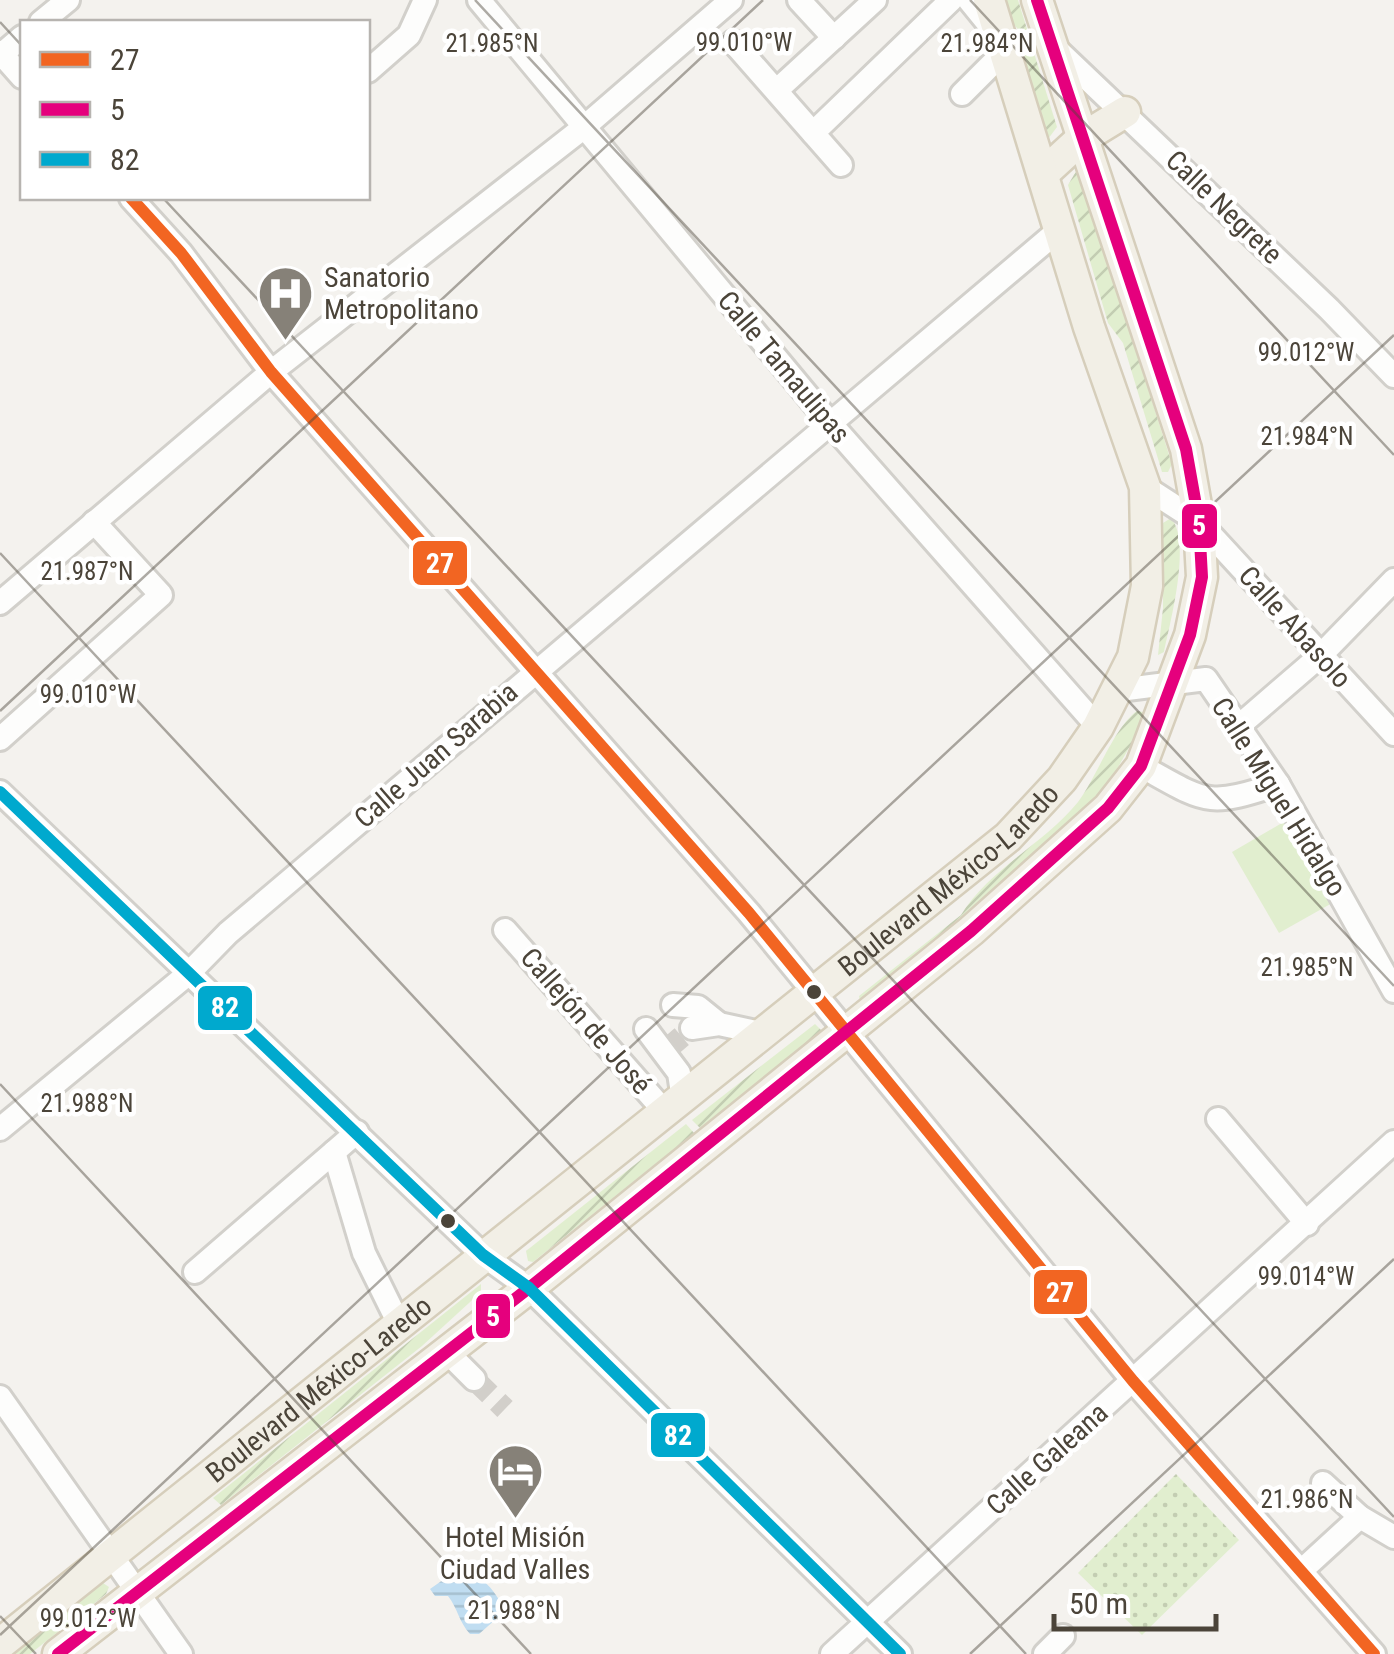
<svg xmlns="http://www.w3.org/2000/svg" width="1394" height="1654" viewBox="0 0 1394 1654" font-family="'Roboto Condensed',sans-serif">
  <defs>
    <pattern id="grass-dots" width="8" height="8" patternUnits="userSpaceOnUse" patternTransform="scale(2.5)"><rect width="8" height="8" fill="#e1eecf"/><path d="M2 2h.1M6 6h.1" fill="none" stroke="#c3cdb2" stroke-width="1.8" stroke-linecap="round"/></pattern>
    <pattern id="garden-furrows" width="10" height="10" patternUnits="userSpaceOnUse" patternTransform="scale(2.5)"><rect width="10" height="10" fill="#e1eecf"/><path d="M-1 1l2-2M0 10L10 0M9 11l2-2" fill="none" stroke="#c3cdb2"/></pattern>
    <pattern id="water-rules" width="6" height="5" patternUnits="userSpaceOnUse" patternTransform="scale(2.5)"><rect width="6" height="5" fill="#c0ddf1"/><path d="M0 2.5h6" fill="none" stroke="#a6bfcf"/></pattern>
  </defs>
  <rect width="100%" height="100%" fill="#f4f2ee"/>
  <!-- grass -->
  <polygon fill="url(#grass-dots)" points="1176,1474 1239,1540 1142,1635 1078,1573"/>
  <!-- park -->
  <polygon fill="#e1eecf" points="1287,820 1334,902 1279,933 1232,852"/>
  <!-- garden -->
  <g fill="url(#garden-furrows)">
    <polygon points="1005,0 1018,0 1031,42 1012,23"/>
    <polygon points="1016,37 1034,53 1057,127 1048,139"/>
    <polygon points="1078,168 1172,464 1168,472 1162,472 1123,343 1108,323 1068,185"/>
    <path d="M1171,518C1192,542 1170,623 1164,652L1158,655L1163,608V523Z"/>
    <path d="M1137,711L1149,713L1109,783L1088,810L977,907L860,1001L859,996L961,915C989,869 1044,844 1078,802C1096,778 1115,726 1137,711Z"/>
    <polygon points="815,1024 822,1031 700,1128 692,1120"/>
    <polygon points="686,1124 694,1133 533,1262 528,1261 526,1251"/>
    <polygon points="481,1284 481,1292 422,1346 221,1505 213,1498"/>
    <polygon points="103,1583 109,1587 106,1594 30,1654 13,1654"/>
  </g>
  <!-- water -->
  <path fill="url(#water-rules)" d="M460,1568C478,1571 500,1594 504,1612L479,1634H470C459,1622 458,1609 448,1596H435L430,1589Z"/>
  <g fill="none" stroke-linecap="round" stroke-linejoin="round">
    <!-- minor-tunnel -->
    <g stroke="#d2cfca" stroke-width="22" stroke-dasharray="22 11" stroke-linecap="butt">
      <polyline points="665,1051 692,1028"/>
      <polyline points="474,1379 505,1409"/>
    </g>
    <defs>
      <g id="minor">
        <polyline points="479,0 831,424 1098,727"/>
        <polyline points="799,0 834,38"/>
        <polyline points="969,0 995,32"/>
        <polyline points="41,22 68,0"/>
        <polyline points="733,42 841,165"/>
        <polyline points="1052,45 1329,309 1394,376"/>
        <polyline points="0,52 22,77"/>
        <polyline points="0,56 22,37"/>
        <polyline points="368,71 409,35 425,0"/>
        <polyline points="777,90 875,0"/>
        <polyline points="962,94 1005,51"/>
        <polyline points="813,133 951,0"/>
        <polyline points="131,198 181,253 271,372 749,913 1133,1381 1374,1654"/>
        <polyline points="1145,487 1199,522 1394,734"/>
        <polyline points="0,603 271,372 583,128 731,0"/>
        <polyline points="1119,690 1206,679 1278,784 1394,991"/>
        <polyline points="1240,725 1320,656 1394,580"/>
        <polyline points="0,739 161,595 94,522"/>
        <path d="M1141,766C1206,802 1206,808 1278,784"/>
        <polyline points="0,792 483,1255 529,1288 900,1654"/>
        <polyline points="505,930 666,1113"/>
        <polyline points="673,1005 698,1007 719,1024"/>
        <polyline points="692,1028 719,1024 765,1034"/>
        <polyline points="646,1029 679,1073 683,1100"/>
        <polyline points="1218,1119 1307,1224"/>
        <polyline points="0,1129 188,974 228,933 1059,230"/>
        <polyline points="334,1152 364,1253 399,1324"/>
        <polyline points="195,1272 357,1132"/>
        <polyline points="447,1352 474,1379"/>
        <polyline points="0,1397 181,1654"/>
        <polyline points="1323,1483 1360,1517 1394,1537"/>
        <polyline points="1301,1571 1360,1517"/>
        <polyline points="832,1654 1394,1142"/>
        <polyline points="1045,1654 1063,1636"/>
      </g>
      <g id="major">
        <polyline points="1044,173 1081,139 1125,112"/>
        <path id="s1" d="M0,1644L1008,837L1062,779L1098,727L1133,657L1147,586L1145,487L1089,327L989,0"/>
        <polyline points="58,1654 529,1288 971,931 1108,808 1141,766 1190,635 1202,577 1199,522 1186,449 1037,0"/>
      </g>
    </defs>
    <!-- minor casing -->
    <use href="#minor" stroke="#d2d0cb" stroke-width="28"/>
    <!-- major casing -->
    <use href="#major" stroke="#d6cebb" stroke-width="35"/>
    <!-- minor -->
    <use href="#minor" stroke="#fdfdfc" stroke-width="22"/>
    <!-- major -->
    <use href="#major" stroke="#f2efe6" stroke-width="30"/>
    <defs>
      <polyline id="bus-1" points="131,198 181,253 271,372 749,913 1133,1381 1374,1654"/>
      <polyline id="bus-2" points="58,1654 529,1288 971,931 1108,808 1141,766 1190,635 1202,577 1199,522 1186,449 1037,0"/>
      <polyline id="bus-3" points="0,792 483,1255 529,1288 900,1654"/>
    </defs>
    <!-- bus-1 casing -->
    <use href="#bus-1" stroke="#fff" stroke-width="20"/>
    <!-- bus-2 casing -->
    <use href="#bus-2" stroke="#fff" stroke-width="20"/>
    <!-- bus-3 casing -->
    <use href="#bus-3" stroke="#fff" stroke-width="20"/>
    <!-- bus-1 -->
    <use href="#bus-1" stroke="#f26522" stroke-width="12"/>
    <!-- bus-2 -->
    <use href="#bus-2" stroke="#e5007d" stroke-width="12"/>
    <!-- bus-3 -->
    <use href="#bus-3" stroke="#00a9ce" stroke-width="12"/>
  </g>
  <!-- ticks -->
  <path fill="none" stroke="#4b4439" stroke-width="2.5" stroke-opacity="0.45" d="M475,0L1394,986M970,0L1394,455M0,22L22,46M163,198L1394,1517M0,553L1026,1654M0,711L763,0M0,1084L531,1654M0,1616L36,1654M0,1635L1394,335M970,1654L1394,1259"/>
  <!-- icons -->
  <defs>
    <symbol id="hospital-pin" viewBox="-11 -11 22 30"><path d="M0 17L-7.5 6A9.5 9.5 0 1 1 7.5 6Z" fill="#868178" stroke="#fff"/><path d="M-5-5h3v3.5h4V-5h3V5h-3V1.5h-4V5h-3Z" fill="#fff"/></symbol>
    <symbol id="hotel-pin" viewBox="-11 -11 22 30"><path d="M0 17L-7.5 6A9.5 9.5 0 1 1 7.5 6Z" fill="#868178" stroke="#fff"/><path d="M-6-4.5h1.5V1H6V5H4.5V3h-9V5H-6ZM-4 0a1.8 1.8 0 1 1 3.6 0ZM.5 0V-2.5h3Q6-2.5 6 0Z" fill="#fff"/></symbol>
  </defs>
  <g fill-rule="evenodd">
    <use href="#hospital-pin" x="254" y="262" width="63" height="86"/>
    <use href="#hotel-pin" x="484" y="1440" width="63" height="86"/>
  </g>
  <!-- markers -->
  <g fill="#4b4439" stroke="#fff" stroke-width="4">
    <circle cx="814" cy="992" r="9"/>
    <circle cx="448" cy="1221" r="9"/>
  </g>
  <g text-anchor="middle" dominant-baseline="central" stroke-width="9" stroke-linejoin="round" paint-order="stroke">
    <!-- street labels -->
    <g font-size="28" fill="#4b4439" stroke="#fff">
      <text transform="translate(1224 207) rotate(44)">Calle Negrete</text>
      <text transform="translate(784 367) rotate(50)">Calle Tamaulipas</text>
      <text transform="translate(1295 627) rotate(48)">Calle Abasolo</text>
      <text transform="translate(436 755) rotate(-41)">Calle Juan Sarabia</text>
      <text transform="translate(1279 797) rotate(58)">Calle Miguel Hidalgo</text>
      <text stroke="none"><textPath href="#s1" startOffset="1218">Boulevard México-Laredo</textPath></text>
      <text transform="translate(586 1021) rotate(49)">Callejón de José</text>
      <text stroke="none"><textPath href="#s1" startOffset="408">Boulevard México-Laredo</textPath></text>
      <text transform="translate(1047 1459) rotate(-42)">Calle Galeana</text>
    </g>
    <!-- poi labels -->
    <g font-size="28" fill="#4b4439" stroke="#fff" text-anchor="start">
      <text x="324" y="277">Sanatorio<tspan x="324" dy="32">Metropolitano</tspan></text>
      <text x="515" y="1537" text-anchor="middle">Hotel Misión<tspan x="515" dy="32">Ciudad Valles</tspan></text>
    </g>
  </g>
  <g font-size="25" text-anchor="middle" fill="#4b4439" stroke="#fff" stroke-width="9" stroke-linejoin="round" paint-order="stroke">
    <text x="744" y="51">99.010°W</text>
    <text x="492" y="52">21.985°N</text>
    <text x="987" y="52">21.984°N</text>
    <text x="1306" y="361">99.012°W</text>
    <text x="1307" y="445">21.984°N</text>
    <text x="87" y="580">21.987°N</text>
    <text x="88" y="703">99.010°W</text>
    <text x="1307" y="976">21.985°N</text>
    <text x="87" y="1112">21.988°N</text>
    <text x="1306" y="1285">99.014°W</text>
    <text x="1307" y="1508">21.986°N</text>
    <text x="514" y="1619">21.988°N</text>
    <text x="88" y="1627">99.012°W</text>
  </g>
  <g stroke="#fff" stroke-width="4">
    <rect x="1180" y="502" width="39" height="48" rx="10" fill="#e5007d"/>
    <rect x="411" y="539" width="58" height="48" rx="10" fill="#f26522"/>
    <rect x="196" y="984" width="58" height="48" rx="10" fill="#00a9ce"/>
    <rect x="1032" y="1268" width="57" height="48" rx="10" fill="#f26522"/>
    <rect x="474" y="1292" width="38" height="48" rx="10" fill="#e5007d"/>
    <rect x="649" y="1411" width="58" height="48" rx="10" fill="#00a9ce"/>
  </g>
  <g font-size="28" text-anchor="middle" font-weight="bold" fill="#fff">
    <text x="1199" y="535">5</text>
    <text x="440" y="573">27</text>
    <text x="225" y="1017">82</text>
    <text x="1060" y="1302">27</text>
    <text x="493" y="1326">5</text>
    <text x="678" y="1445">82</text>
  </g>
  <!-- legend -->
  <rect x="20" y="20" width="350" height="180" fill="#ffffff" stroke="#b7b4b0" stroke-width="2.5"/>
  <rect x="40" y="52" width="50" height="15" fill="#f26522" stroke="#b7b4b0" stroke-width="2.5"/>
  <text x="110" y="70" font-size="30" fill="#4b4439">27</text>
  <rect x="40" y="102" width="50" height="15" fill="#e5007d" stroke="#b7b4b0" stroke-width="2.5"/>
  <text x="110" y="120" font-size="30" fill="#4b4439">5</text>
  <rect x="40" y="152" width="50" height="15" fill="#00a9ce" stroke="#b7b4b0" stroke-width="2.5"/>
  <text x="110" y="170" font-size="30" fill="#4b4439">82</text>
  <!-- scale -->
  <path d="M1054 1614v15h162v-15" fill="none" stroke="#4b4439" stroke-width="5"/>
  <text x="1069" y="1614" font-size="30" fill="#4b4439" stroke="#ffffff" stroke-width="8" paint-order="stroke">50 m</text>
</svg>
